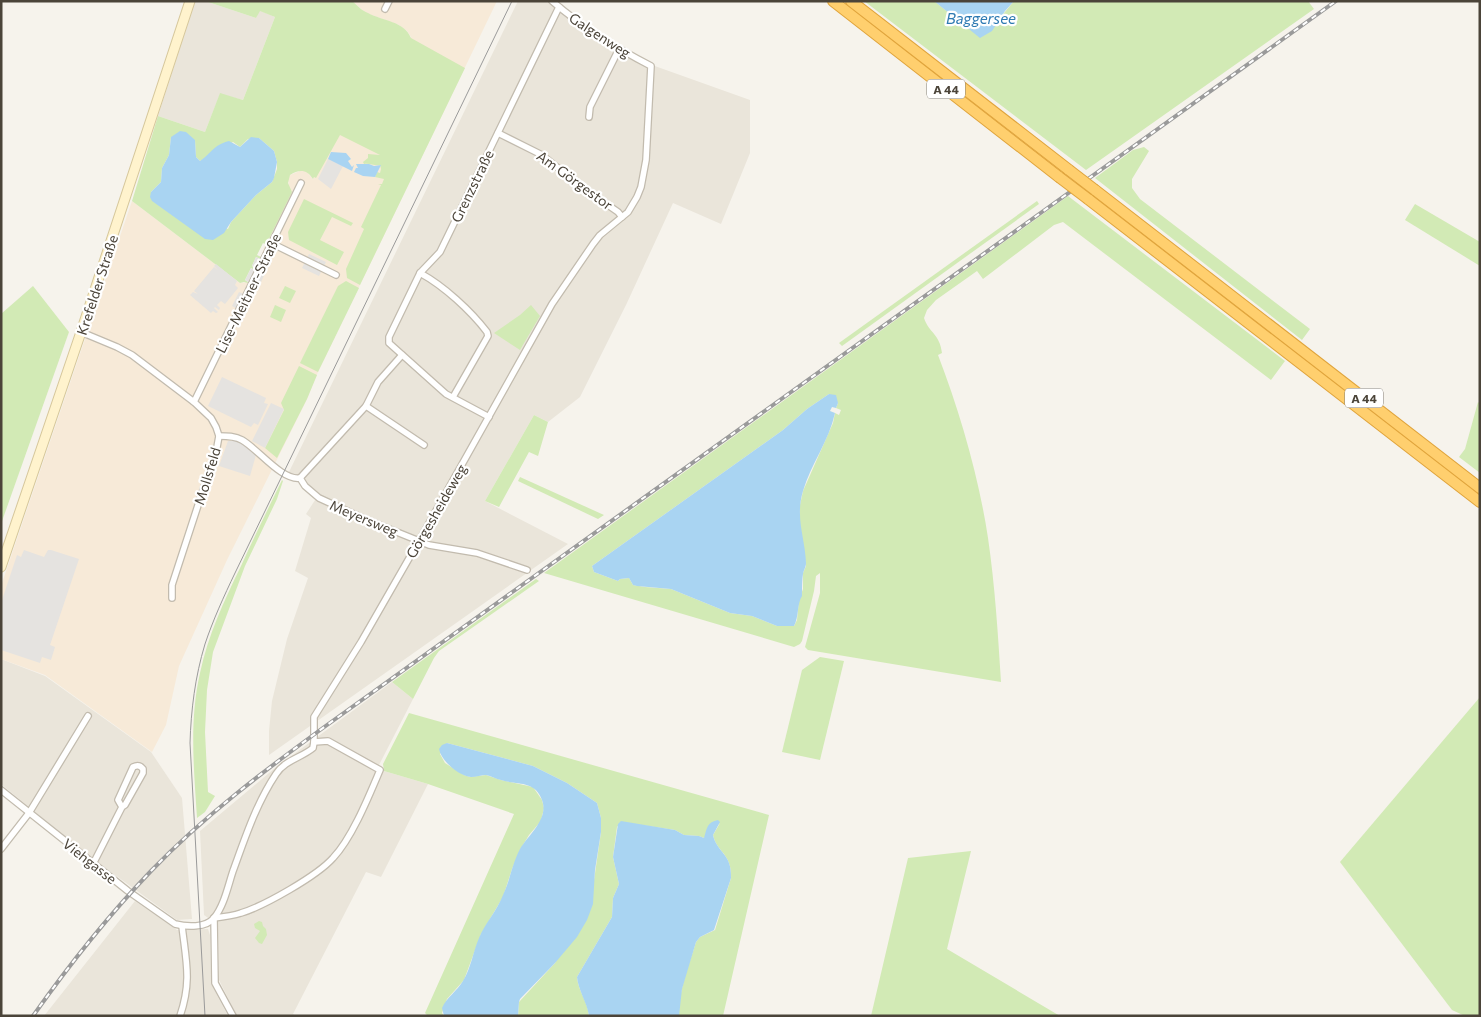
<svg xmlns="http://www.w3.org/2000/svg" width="1481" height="1017" viewBox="0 0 1481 1017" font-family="Commissioner,sans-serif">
  <rect width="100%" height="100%" fill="#f6f3ec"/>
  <!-- residential -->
  <g fill="#eae5da">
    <polygon points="195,1 205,1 256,18 259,10 275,17 243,100 220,94 205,132 158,116"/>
    <polygon points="518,1 552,1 571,18 652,65 750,100 750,153 721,224 673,203 626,305 580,397 548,422 534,415 485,501 568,544 269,755 269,731 272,701 287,639 308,578 295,571 311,518 306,514 319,494 289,472"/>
    <polygon points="1,659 45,676 151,752 182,798 192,919 177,920 85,853 1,784"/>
    <polygon points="392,682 413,699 379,765 384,771 428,784 381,877 366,872 293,1014 296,1016 237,1016 219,980 218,925 204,915 200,831 275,768"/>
    <polygon points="135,901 177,930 208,929 210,935 211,984 228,1016 44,1016"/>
  </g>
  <!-- commercial -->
  <polygon fill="#f7ead8" points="352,1 497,1 318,372 307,399 227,560 179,666 166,725 152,752 45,675 1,659 1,586 132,201 240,283 248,282 260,258 289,188 288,178 290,175 302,170 307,172 313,179 335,133 411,37 407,31 399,25 366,13"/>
  <!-- green -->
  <g fill="#d2eab5" fill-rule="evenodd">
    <path d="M205,1H352C357,5 362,11 368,13C383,21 404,21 411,38L465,68L360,285L347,278L346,269L364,229L361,227L381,185L378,184H382L384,179L375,177L377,172L380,173L381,169L380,165C374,166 370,163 364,164L363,162L368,158V154L380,155L340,135L316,178L314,177L313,179C307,169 299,169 290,175L288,183L292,192L266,245L263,243L257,255L261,257L260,259L256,257L252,266L255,268L254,270L251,268L245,280L248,282V283L244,282L240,283L132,201L158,116L205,132L220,93L243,100L275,17L260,11L256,18ZM171,137L195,140L196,157L200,161L233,142L240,147L248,139L259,138L274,151L277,162V169L272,182L256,195L231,222L228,229L151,192L161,182L162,168L169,155Z"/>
    <polygon points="864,1 934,1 953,16 999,19 1014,1 1308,1 1314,9 1086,170"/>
    <polygon points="1144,147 1149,151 1132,179 1132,188 1140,199 1310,329 1302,340 1095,178 1133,150"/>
    <path d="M1068,196L1285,361L1271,380L1063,222L1054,225L983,279L977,271L936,300L927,310L924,318C929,333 940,334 942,353L938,355C960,412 979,478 988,538C995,586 998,634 1001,682L808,650L805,647L820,593V573L816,576L814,591L802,641L800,644L794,647L544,573ZM829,394L838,403L836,408L841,410L839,415L835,413L833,423L803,491L800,505L799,521L806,566L803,573V589L799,600L797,620L794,626H777L752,616L730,613L671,589L645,587L633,585L629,578L620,579L618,581L594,572L592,566L783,430L807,409Z"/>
    <polygon points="304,199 353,223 351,226 332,217 320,240 344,252 337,265 289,240 288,232"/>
    <polygon points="1037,201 1039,204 842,346 839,343"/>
    <polygon points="1415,204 1480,242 1480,266 1405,220"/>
    <polygon points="346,281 359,288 318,372 300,363 338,286"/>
    <polygon points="33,286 69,332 1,524 1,314"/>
    <polygon points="285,286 296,291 290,303 279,298"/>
    <polygon points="275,305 286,310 281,322 270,317"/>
    <polygon points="531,305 540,316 520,350 494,333 520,315"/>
    <polygon points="299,366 317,375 307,399 277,458 265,448 284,410 281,403"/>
    <polygon points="1478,402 1480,404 1480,473 1459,457 1465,449"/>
    <polygon points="534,415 548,422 538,456 529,452 499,507 485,501"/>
    <polygon points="520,477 604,515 598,519 518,481"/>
    <path d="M282,480L283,481L277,499L245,566L213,652L207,690L205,732L208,792L215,796L205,812L197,818C194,770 189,721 200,673C208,635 224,601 241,566C254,537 268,509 282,480Z"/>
    <polygon points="536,579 539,581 439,651 434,658 413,699 392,682"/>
    <polygon points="820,657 844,661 820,760 782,752 802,670"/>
    <polygon points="1480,697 1480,1016 1465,1016 1452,1010 1340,862"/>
    <path d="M409,713L769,815L723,1016H679C678,991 689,965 696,942L700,937L715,930L731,878C732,853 717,853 713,835L720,823L704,838L699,836L684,835L675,830L621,822L617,827L613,857L619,884L613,898L612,917L577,977C578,991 588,1002 589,1016H518L519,1002L555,963L593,887L601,832V818L597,803L567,783L533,766L447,743L440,754L445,763L464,775L470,777L486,775L501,780L533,787L542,800L544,808L541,821L529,835L520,850L512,869L503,897L481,934L464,980L447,999L442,1013L444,1016H428L425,1013L514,814L428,784L384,771L383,764Z"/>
    <polygon points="971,851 947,949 1060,1016 871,1016 908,858"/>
    <polygon points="259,921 262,922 263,926 266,929 267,935 262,944 259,943 255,938 260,931 255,928 254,924"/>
  </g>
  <!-- parking -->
  <g fill="#e5e3e0">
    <polygon points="328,159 343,166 331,189 318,179"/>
    <polygon points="309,254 326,262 319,276 302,268"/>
    <polygon points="256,257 270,263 260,284 253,281 252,284 245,280 251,268 257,272 258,270 252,266"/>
    <polygon points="216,264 237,281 235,285 238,288 225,304 221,301 217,305 220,308 219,310 215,307 214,308 218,312 216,313 213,311 211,313 190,295 193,292 198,294 194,291 214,267 218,270 214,266"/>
    <polygon points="239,292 246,295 248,292 255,295 243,319 237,315 239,310 232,306"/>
    <polygon points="222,377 266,398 264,403 268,404 258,425 254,423 251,427 208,406"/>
    <polygon points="271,403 284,409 265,448 252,441"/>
    <polygon points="228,441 239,441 256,455 250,476 219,466"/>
    <polygon points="24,550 44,557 48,550 51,550 79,559 50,645 55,647 51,660 42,657 40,663 1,650 1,603 17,555 21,557"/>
  </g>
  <!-- water -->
  <g fill="#a9d4f2">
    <polygon points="934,1 1014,1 1005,11 992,31 980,38"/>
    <path d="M180,131L186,132L195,140L196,157L200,161C212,153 213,145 229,141L240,147L251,137L259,138L274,151L277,162L274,178L272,182L256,195L231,222L224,233L213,240L205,239L152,201L150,197L151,192L161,182L162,168L169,155L171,137Z"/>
    <polygon points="331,152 346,153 351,159 348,161 352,167 354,165 352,171 328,159"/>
    <polygon points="356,164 369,164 374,166 381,165 375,177 363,176 354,172 356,168 358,168"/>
    <path d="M829,394L836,395L838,403L836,408L832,407L830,411L835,413C829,441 811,464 803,491C795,518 805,537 806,563C806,567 804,569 803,574C802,580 802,590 802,596C797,603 799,617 794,626H777L752,616L730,613L671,589L637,586L633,585L629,578L620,579L618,581L594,572L592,566L783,430L807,409Z"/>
    <path d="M447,743L533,766L567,783L597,803L601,818V832L595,870L593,904L587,920L577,937L555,963L520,999L519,1002L518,1016H444L442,1008C447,997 457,991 463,981C471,968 473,952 479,938C485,923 497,911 503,895C510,880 512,864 520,849C529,834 549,819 542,800C535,780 517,785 501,780C496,779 491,776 486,775C482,775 476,777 471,777C459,776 441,761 439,749L442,745Z"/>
    <path d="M718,820L720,822L713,835C717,853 732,853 731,878L714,930L700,937L696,942L682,989L679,1016H589C587,1002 578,990 577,977L612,917L613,898L619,884L613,857L618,824L621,821L675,830L684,835L699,836L704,838C707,828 707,822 718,820Z"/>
  </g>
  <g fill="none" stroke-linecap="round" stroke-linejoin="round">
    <defs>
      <g id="street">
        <polyline points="385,9 389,1"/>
        <polyline points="589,117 590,107 619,49"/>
        <polyline points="498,133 542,155 579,185 618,212 622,217"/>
        <polyline points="271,243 336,275"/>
        <path d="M420,273C444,286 471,311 487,332L488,336L453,397"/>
        <polyline points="81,332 117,347 132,355 194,402 211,418 216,427 219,436 217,447 172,585 172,598"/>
        <polyline points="194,402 301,183"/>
        <polyline points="366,406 424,445"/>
        <polyline points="489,417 446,394 389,343 389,337 420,273 440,252 559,7"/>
        <path d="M219,436C227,436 235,436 242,440C258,449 282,481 300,478L305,486L319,498L367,520L429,545L477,553L527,570"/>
        <polyline points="300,478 366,406 378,382 402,355"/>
        <path d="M1,790L128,891L175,924C187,927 206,928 214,918C224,906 228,886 233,871C245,838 256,804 276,774C285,760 301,758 313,748L314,742V717L361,642L419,541L552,304L593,244L600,235L628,212L637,197L641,187L646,160L651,66C616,48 582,27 552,1"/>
        <polyline points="1,849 29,813 88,716"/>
        <path d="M93,864L122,807L125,805L143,773V769C140,765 137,765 133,767L118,800L122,807"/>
        <path d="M214,918C223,917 232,916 241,913C264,906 317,876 333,858C352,838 369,796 380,770L328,741L314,742"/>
        <polyline points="214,918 215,983 233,1016"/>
        <path d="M180,1016C192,981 186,961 182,926"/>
      </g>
      <polyline id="secondary" points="1,567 81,332 190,1"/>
      <g id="highway">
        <polyline points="833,1 1059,177"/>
        <polyline points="851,1 1069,170"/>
        <polyline points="1095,190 1480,488"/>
        <polyline points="1088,199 1480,502"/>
      </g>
    </defs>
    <!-- street casing -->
    <use href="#street" stroke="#c2bbae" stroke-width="8"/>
    <!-- secondary casing -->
    <use href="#secondary" stroke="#d6c79b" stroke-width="11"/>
    <!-- highway casing -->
    <use href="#highway" stroke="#e0a43c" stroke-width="12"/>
    <!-- street -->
    <use href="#street" stroke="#fff" stroke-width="5.5"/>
    <!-- secondary -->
    <use href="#secondary" stroke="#fff3cd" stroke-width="9"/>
    <!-- highway -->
    <use href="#highway" stroke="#ffcf6e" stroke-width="10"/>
    <!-- tram -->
    <path stroke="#9a9a9a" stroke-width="1" d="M205,1016L190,743C191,710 195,677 205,644C213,620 224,596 235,573L512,1"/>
    <defs>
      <path id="rail" d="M33,1016C69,965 108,916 151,871C204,816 265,770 327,725L1336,1"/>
    </defs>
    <!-- rail casing -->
    <use href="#rail" stroke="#9a9a9a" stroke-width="4"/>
    <!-- rail -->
    <use href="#rail" stroke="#fff" stroke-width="2" stroke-dasharray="5.5" stroke-linecap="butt"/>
    <defs>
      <g id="highway-bridge">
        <polyline points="1069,170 1095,190"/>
        <polyline points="1059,177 1088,199"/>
      </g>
    </defs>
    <!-- highway-bridge casing -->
    <use href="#highway-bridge" stroke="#e0a43c" stroke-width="12" stroke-linecap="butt"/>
    <!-- highway-bridge -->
    <use href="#highway-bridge" stroke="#ffcf6e" stroke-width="10"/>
  </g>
  <g text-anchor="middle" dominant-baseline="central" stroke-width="4.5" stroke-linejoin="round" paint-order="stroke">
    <!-- shield labels -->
    <g fill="#fff" stroke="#817c74" stroke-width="1">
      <rect x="927" y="79.5" width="38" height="19" rx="4"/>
      <rect x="1345" y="388.5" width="38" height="19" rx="4"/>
    </g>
    <g font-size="12" font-weight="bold" fill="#4b4439">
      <text x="946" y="89">A 44</text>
      <text x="1364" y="398">A 44</text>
    </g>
    <!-- street labels -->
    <g font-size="14" fill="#4b4439" stroke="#fff">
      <text transform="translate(600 35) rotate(33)">Galgenweg</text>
      <text transform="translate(575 180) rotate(36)">Am Görgestor</text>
      <text transform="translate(472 186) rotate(-64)">Grenzstraße</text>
      <text transform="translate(97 285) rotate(-72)">Krefelder Straße</text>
      <text transform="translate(248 293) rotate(-64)">Lise-Meitner-Straße</text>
      <text transform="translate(207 476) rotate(-73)">Mollsfeld</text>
      <text transform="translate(436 511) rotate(-60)">Görgesheideweg</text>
      <text transform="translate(364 518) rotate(23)">Meyersweg</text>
      <text transform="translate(90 861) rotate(38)">Viehgasse</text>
    </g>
    <!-- water labels -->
    <g font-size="15" font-style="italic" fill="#2e7ab2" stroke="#fff">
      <text x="981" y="18">Baggersee</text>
    </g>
  </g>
  <!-- border -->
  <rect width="1481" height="1017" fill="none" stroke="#4b4439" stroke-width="5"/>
</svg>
